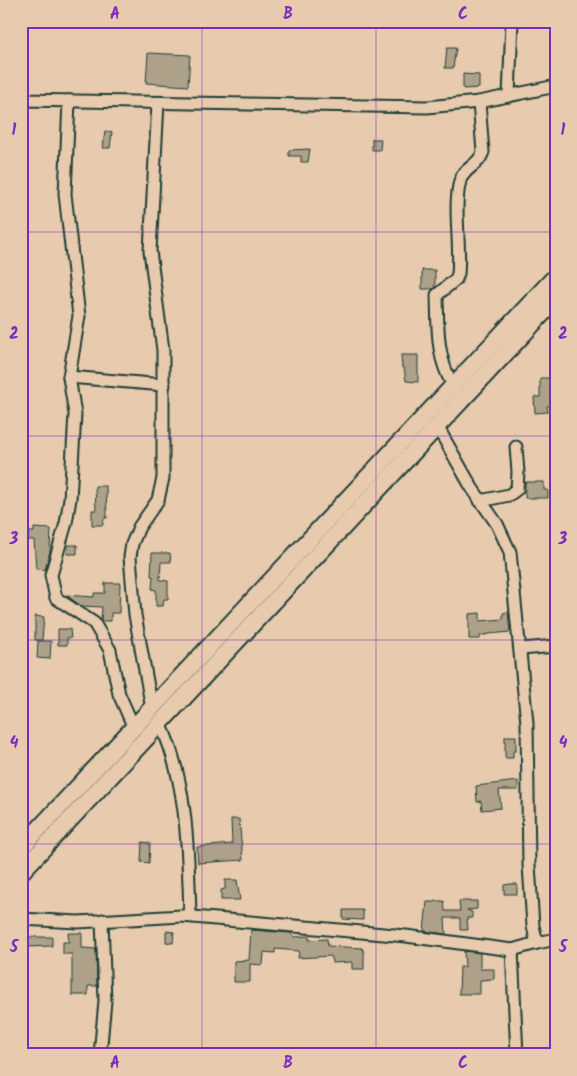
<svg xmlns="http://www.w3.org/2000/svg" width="577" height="1076" viewBox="0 0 577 1076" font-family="Kalam,sans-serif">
  <rect width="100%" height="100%" fill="#e8cbaf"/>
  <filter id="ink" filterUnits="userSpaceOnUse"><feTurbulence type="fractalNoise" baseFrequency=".02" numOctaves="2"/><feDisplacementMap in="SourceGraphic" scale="10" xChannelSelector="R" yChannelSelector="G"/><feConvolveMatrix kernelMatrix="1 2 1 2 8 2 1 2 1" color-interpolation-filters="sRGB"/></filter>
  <g filter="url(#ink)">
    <!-- building -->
    <g fill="#aea18a" stroke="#1f3d34">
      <polygon points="447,48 456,48 453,68 445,68"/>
      <polygon points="148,53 190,55 188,86 146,83"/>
      <polygon points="463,74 479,75 479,88 463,89"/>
      <polygon points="105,131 112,132 110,148 103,148"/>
      <polygon points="372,139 381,139 380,150 372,150"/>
      <polygon points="310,149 308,162 301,162 301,156 289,156 289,150"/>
      <polygon points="422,270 435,270 435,287 432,289 422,289"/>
      <polygon points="401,355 418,355 418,382 406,381 404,368 402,368"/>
      <polygon points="540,378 556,378 556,405 547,406 548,412 535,413 534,397 540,397"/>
      <polygon points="525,482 544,482 544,490 548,490 548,498 525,498"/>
      <polygon points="95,486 106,486 107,518 104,518 103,525 92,525 92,510 96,510"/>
      <polygon points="34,528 51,529 50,551 45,570 36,569 34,540 28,540 29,532 34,532"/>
      <polygon points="68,545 77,545 77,554 67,554"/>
      <polygon points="152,553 170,553 171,562 161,562 160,580 168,581 168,599 164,599 163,606 156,606 156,590 152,589 153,576 151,576"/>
      <polygon points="105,583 120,583 119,613 111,613 111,621 101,621 102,607 81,606 66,595 94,597 94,593 105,593"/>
      <polygon points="508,612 510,632 489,634 480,636 480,639 469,639 469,614 480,613 480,621 503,619 503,613"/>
      <polygon points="35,616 44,617 42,640 35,640"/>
      <polygon points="58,629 70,629 71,638 67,638 67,645 58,645"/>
      <polygon points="38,641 51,641 50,659 37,658"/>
      <polygon points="505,736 516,736 516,751 513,751 513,758 505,758"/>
      <polygon points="518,781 518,790 499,790 501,808 482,810 481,801 477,802 476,786"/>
      <polygon points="231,819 239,819 243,860 198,863 197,847 232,844"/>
      <polygon points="142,842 150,843 149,863 141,862"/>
      <polygon points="225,880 237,880 240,900 221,900 221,890 225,889"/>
      <polygon points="510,884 517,884 517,894 504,894 504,885"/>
      <polygon points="435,901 444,901 445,911 460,911 459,901 477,901 477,909 467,910 472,912 472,918 467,918 468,930 460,930 460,918 445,918 446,934 424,931 427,902 435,902"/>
      <polygon points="343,910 363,910 363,920 343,919"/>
      <polygon points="251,930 291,933 294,937 309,936 309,940 327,939 328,946 362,948 364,952 364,969 352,969 352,962 332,963 331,956 298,958 299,951 275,949 275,953 264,952 263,965 250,964 250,982 234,982 234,961 249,960"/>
      <polygon points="166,931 174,932 173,943 166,942"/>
      <polygon points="68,933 82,933 82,948 96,949 97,986 88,986 88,995 72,995 72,954 63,954 63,942 69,942"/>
      <polygon points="27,937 52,937 52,946 27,947"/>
      <polygon points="464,951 480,953 480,969 494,969 494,979 480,980 480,994 459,994 460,967 465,967"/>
    </g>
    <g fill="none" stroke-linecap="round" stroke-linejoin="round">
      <defs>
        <g id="minor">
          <polyline points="509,96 512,21"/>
          <polyline points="21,100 427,107 479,102 556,86"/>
          <polyline points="69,101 65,194 79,316 69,377 75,414 70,499 66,523 51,575 56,598 94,623 110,650 119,694 134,728"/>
          <polyline points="69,377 164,385"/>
          <path d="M453,385C436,358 438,326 437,295L456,279L458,274C461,245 453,208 460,181C464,167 479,166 483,152L479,102"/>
          <polyline points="480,501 509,495 517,489 518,472 516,447"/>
          <polyline points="521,649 556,646"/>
          <polyline points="152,709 135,615 130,557 132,544 139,527 158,500 163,478 163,350 150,251 158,103"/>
          <path d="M160,723C188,782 188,852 190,916"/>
          <polyline points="21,919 78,922 182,916 406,936 512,950 537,943 533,926 529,865 527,723 510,552 497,524 472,488 437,426"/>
          <polyline points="537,943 556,939"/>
          <polyline points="512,950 517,1055"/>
          <polyline points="100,1055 105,1001 102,920"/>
        </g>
        <g id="highway">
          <polyline points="21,848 556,276"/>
          <polyline points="21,872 556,299"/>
        </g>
      </defs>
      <!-- minor casing -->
      <use href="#minor" stroke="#1f3d34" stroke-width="15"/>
      <!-- highway casing -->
      <use href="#highway" stroke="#1f3d34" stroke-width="20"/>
      <!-- minor -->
      <use href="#minor" stroke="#e8cbaf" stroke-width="11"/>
      <!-- highway -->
      <use href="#highway" stroke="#e8cbaf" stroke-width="16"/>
    </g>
  </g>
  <!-- grid -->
  <path fill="none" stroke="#7b2cbf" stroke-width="1" stroke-opacity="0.55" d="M202,21V1055M376,21V1055M21,232H556M21,436H556M21,640H556M21,844H556"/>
  <!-- margin -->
  <rect width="577" height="1076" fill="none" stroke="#e8cbaf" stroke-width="55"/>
  <rect x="28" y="28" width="522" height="1020" fill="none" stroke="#7b2cbf" stroke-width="2"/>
  <g font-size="16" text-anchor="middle" font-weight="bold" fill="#7b2cbf">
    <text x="115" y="19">A</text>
    <text x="288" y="19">B</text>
    <text x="463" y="19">C</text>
    <text x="14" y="135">1</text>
    <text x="563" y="135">1</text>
    <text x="14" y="339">2</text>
    <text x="563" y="339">2</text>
    <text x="14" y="544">3</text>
    <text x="563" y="544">3</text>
    <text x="14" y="748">4</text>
    <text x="563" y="748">4</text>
    <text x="14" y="952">5</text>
    <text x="563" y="952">5</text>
    <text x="115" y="1068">A</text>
    <text x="288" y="1068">B</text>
    <text x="463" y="1068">C</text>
  </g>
</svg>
